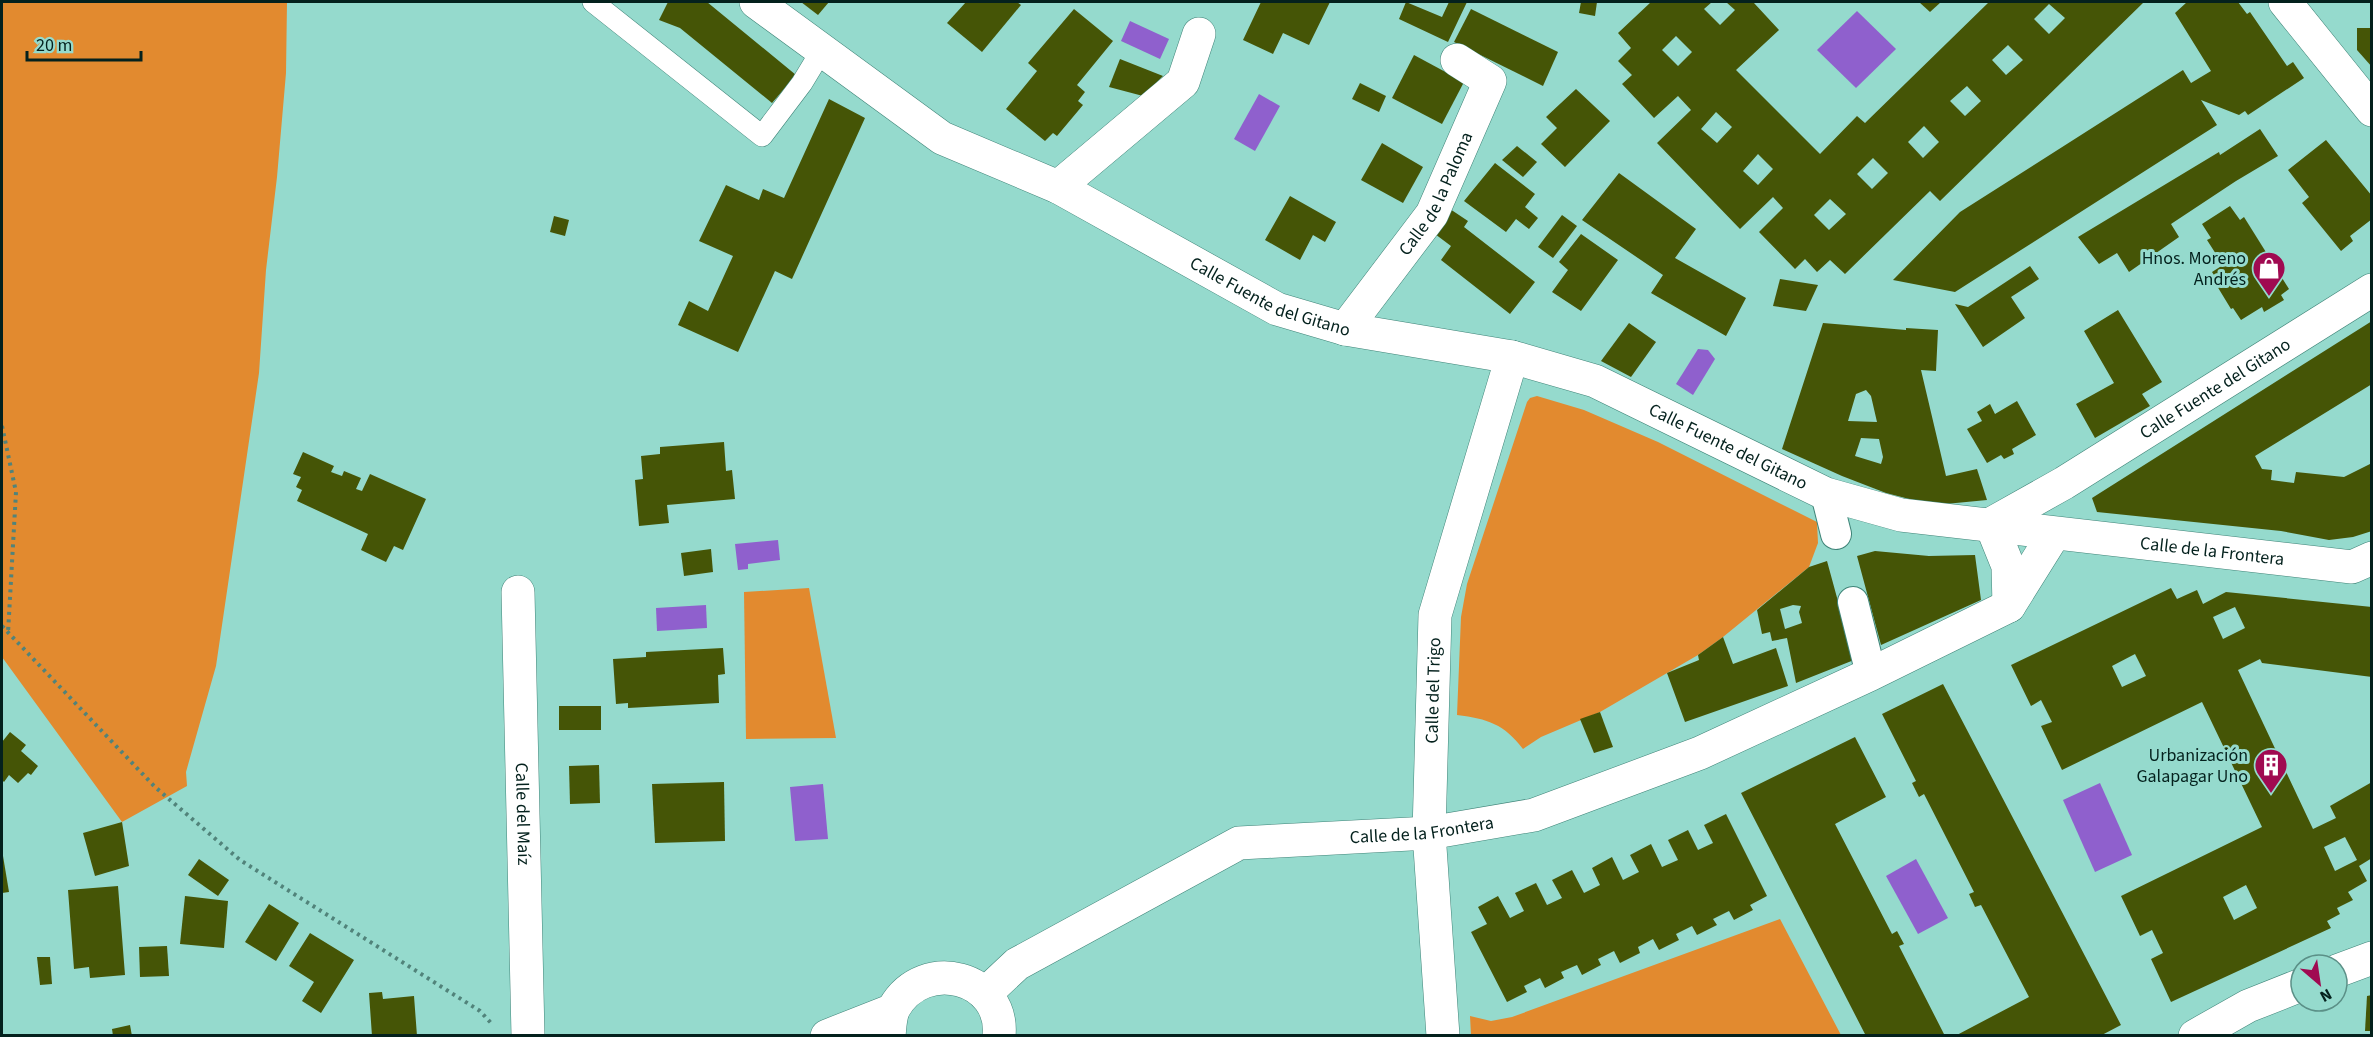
<svg xmlns="http://www.w3.org/2000/svg" width="2373" height="1037" viewBox="0 0 2373 1037" font-family="'Source Sans 3',sans-serif">
  <rect width="100%" height="100%" fill="#95dacd"/>
  <!-- green -->
  <g fill="#e28a2f">
    <polygon points="2,2 287,2 286,73 277,177 266,270 259,373 216,666 186,772 187,786 122,822 2,657"/>
    <path d="M1537,396L1584,410L1658,442L1817,522L1818,543L1809,567L1723,637L1698,655L1600,712L1541,737L1523,749C1504,724 1488,719 1457,715L1461,617L1467,584L1527,402L1530,398Z"/>
    <polygon points="809,588 836,738 746,739 744,592"/>
    <polygon points="1780,919 1841,1035 1471,1035 1470,1016 1491,1021 1512,1017"/>
  </g>
  <!-- water -->
  <g fill="#8f60cd">
    <polygon points="1857,11 1896,49 1856,88 1817,50"/>
    <polygon points="1130,21 1169,39 1160,59 1121,41"/>
    <polygon points="1259,94 1280,106 1255,151 1234,139"/>
    <polygon points="1698,349 1708,350 1715,359 1693,395 1676,384"/>
    <polygon points="778,540 780,560 748,564 748,569 738,570 735,544"/>
    <polygon points="706,605 707,628 657,631 656,608"/>
    <polygon points="2100,783 2132,855 2095,872 2063,800"/>
    <polygon points="823,784 828,839 795,841 790,787"/>
    <polygon points="1916,859 1948,918 1918,934 1886,876"/>
  </g>
  <!-- building -->
  <g fill="#455506" fill-rule="evenodd">
    <polygon points="668,2 707,2 796,75 772,103 680,28 659,20"/>
    <polygon points="801,2 829,2 818,15"/>
    <polygon points="966,2 1017,2 1021,5 982,52 947,23"/>
    <polygon points="1261,2 1330,2 1309,45 1283,33 1273,54 1243,40"/>
    <polygon points="1406,2 1442,17 1449,2 1467,2 1448,42 1399,19"/>
    <polygon points="1581,2 1597,2 1595,16 1579,13"/>
    <path d="M1651,2H1712L1704,9L1720,25L1735,10L1726,2H1756L1754,3L1779,30L1736,70L1820,154L1857,116L1865,123L1989,2H2144L1940,201L1930,191L1845,274L1830,260L1817,272L1805,259L1795,269L1759,232L1783,208L1773,197L1740,229L1657,143L1691,110L1678,96L1654,118L1622,84L1632,75L1618,61L1631,48L1618,33ZM2049,4L2065,18L2049,34L2034,19ZM1676,36L1692,52L1678,66L1662,50ZM2008,45L2023,60L2006,75L1992,60ZM1967,86L1981,101L1965,116L1950,101ZM1716,112L1732,127L1717,143L1701,129ZM1924,126L1939,142L1923,158L1908,142ZM1758,154L1773,169L1758,185L1743,171ZM1873,158L1888,173L1872,189L1857,174ZM1830,199L1846,214L1829,230L1814,215Z"/>
    <polygon points="1919,2 1941,2 1930,12"/>
    <polygon points="2187,2 2238,2 2247,14 2250,12 2287,66 2293,62 2304,78 2248,115 2245,111 2239,115 2201,100 2217,125 1955,292 1893,280 1960,212 2183,70 2191,83 2211,71 2175,13"/>
    <polygon points="1074,9 1113,41 1077,85 1085,92 1078,101 1083,105 1057,136 1053,133 1045,141 1006,109 1037,71 1028,63"/>
    <polygon points="1471,9 1558,52 1543,86 1454,42"/>
    <polygon points="2357,28 2372,28 2372,67 2357,50"/>
    <polygon points="1414,55 1464,82 1442,124 1392,98"/>
    <polygon points="1120,59 1163,76 1143,96 1109,87"/>
    <polygon points="1360,83 1386,96 1379,112 1352,99"/>
    <polygon points="1576,89 1610,121 1565,167 1541,144 1557,128 1546,117"/>
    <polygon points="829,99 865,118 792,279 775,271 738,352 678,325 689,301 708,311 733,256 699,241 726,185 759,200 763,189 784,198"/>
    <polygon points="2260,129 2278,156 2236,181 2171,224 2179,237 2129,272 2117,253 2099,264 2078,237 2219,152 2220,155"/>
    <polygon points="2326,140 2372,196 2372,219 2350,236 2353,241 2341,251 2302,203 2309,197 2288,170"/>
    <polygon points="1382,143 1423,167 1403,203 1361,180"/>
    <polygon points="1517,146 1537,162 1523,177 1502,160"/>
    <polygon points="1495,163 1535,194 1525,207 1538,218 1529,229 1516,219 1506,232 1464,201"/>
    <polygon points="1619,173 1696,229 1675,258 1746,298 1726,336 1651,293 1663,275 1582,220"/>
    <polygon points="1290,196 1336,222 1325,242 1313,235 1300,260 1265,240"/>
    <polygon points="2230,206 2240,220 2244,217 2289,289 2281,295 2284,300 2264,312 2262,307 2241,320 2233,308 2231,309 2217,286 2230,278 2228,274 2217,280 2212,272 2223,265 2207,240 2211,238 2202,224"/>
    <polygon points="1450,209 1468,221 1464,227 1535,282 1510,314 1441,260 1451,246 1435,234"/>
    <polygon points="1562,215 1577,226 1553,258 1538,247"/>
    <polygon points="554,216 569,220 565,236 550,232"/>
    <polygon points="1581,234 1618,260 1581,311 1552,292 1568,270 1559,262"/>
    <polygon points="2030,266 2039,279 2011,297 2025,318 1983,347 1955,304 1968,307"/>
    <polygon points="1780,279 1818,285 1806,311 1773,306"/>
    <polygon points="2118,310 2162,382 2142,394 2150,406 2095,438 2076,404 2114,383 2084,331"/>
    <polygon points="2372,321 2372,384 2255,456 2262,469 2272,470 2271,480 2294,483 2296,472 2344,477 2372,463 2372,531 2353,537 2329,540 2281,531 2097,512 2092,498"/>
    <polygon points="1629,323 1656,342 1631,377 1601,361"/>
    <path d="M1823,323L1906,330V328L1938,330L1936,371L1921,370L1946,476L1977,469L1987,500L1935,505L1917,501L1886,493L1842,476L1782,449ZM1866,390L1871,396L1877,422L1848,421L1856,394ZM1861,438L1879,439L1883,457L1881,464L1855,456Z"/>
    <polygon points="2017,401 2036,435 2012,449 2014,454 2004,459 2001,455 1987,463 1967,429 1982,421 1977,412 1990,404 1995,414"/>
    <polygon points="724,442 726,471 732,470 735,499 667,505 669,523 639,526 635,480 643,479 641,456 660,454 660,447"/>
    <polygon points="303,452 334,466 331,472 342,476 344,471 361,478 356,489 362,491 370,474 426,499 403,550 394,546 386,562 361,550 368,534 297,501 302,490 296,487 301,477 293,474"/>
    <polygon points="711,549 713,572 684,576 681,553"/>
    <polygon points="1875,551 1929,556 1975,555 1981,600 1881,645 1857,556"/>
    <path d="M1827,561L1854,660L1796,683L1787,638L1772,641L1770,632L1762,634L1757,610L1809,567ZM1793,605L1801,606L1799,612L1802,623L1785,629L1780,609Z"/>
    <path d="M2171,588L2177,599L2197,590L2203,604L2226,592L2372,607V677L2262,663L2260,659L2238,670L2313,829L2336,818L2330,806L2372,782V858L2359,866L2367,881L2348,892L2353,900L2337,908L2340,914L2327,921L2331,928L2171,1002L2151,959L2163,953L2152,930L2140,936L2121,896L2262,827L2202,702L2062,770L2041,726L2052,722L2041,700L2031,706L2011,665ZM2235,607L2245,628L2223,639L2213,617ZM2135,654L2146,676L2122,687L2112,666ZM2345,837L2357,860L2335,871L2324,847ZM2246,885L2257,908L2234,920L2223,897Z"/>
    <polygon points="1723,637 1733,664 1776,648 1788,686 1685,722 1667,673 1699,660 1698,655"/>
    <polygon points="723,648 725,674 718,675 719,703 628,708 628,703 616,704 613,659 646,657 646,652"/>
    <polygon points="1943,684 2121,1025 2100,1036 1955,1036 2029,997 1981,905 1975,907 1969,894 1974,892 1924,794 1919,797 1912,783 1916,781 1882,714"/>
    <rect x="559" y="706" width="42" height="24"/>
    <polygon points="1600,712 1613,747 1594,753 1580,719"/>
    <polygon points="10,732 26,745 21,751 38,766 31,775 28,773 18,783 9,775 4,782 2,780 2,742"/>
    <polygon points="1855,737 1886,797 1835,824 1892,934 1897,931 1904,944 1899,946 1945,1036 1866,1036 1741,793"/>
    <polygon points="599,765 600,803 570,804 569,766"/>
    <polygon points="724,782 725,841 655,843 652,784"/>
    <polygon points="1726,814 1767,896 1750,905 1753,910 1734,920 1729,911 1713,919 1717,925 1697,935 1692,926 1676,934 1679,940 1659,950 1653,939 1638,947 1640,953 1620,963 1614,951 1598,959 1601,965 1582,975 1577,965 1561,972 1564,978 1545,988 1540,978 1524,986 1527,992 1507,1002 1471,932 1487,924 1478,907 1498,896 1510,918 1524,911 1515,893 1536,883 1547,905 1562,898 1552,880 1572,870 1584,893 1600,885 1592,868 1612,857 1623,880 1639,872 1630,855 1651,844 1662,867 1678,860 1668,840 1688,830 1698,850 1713,843 1704,825"/>
    <polygon points="122,822 129,866 95,876 83,833"/>
    <polygon points="2,856 3,856 9,892 2,893"/>
    <polygon points="199,859 229,880 218,896 188,875"/>
    <polygon points="118,886 125,975 90,978 89,967 74,969 68,890"/>
    <polygon points="185,896 228,901 224,948 180,944"/>
    <polygon points="269,904 299,923 276,961 245,942"/>
    <polygon points="310,933 354,960 321,1013 302,1001 314,982 289,966"/>
    <polygon points="167,946 169,976 140,977 139,947"/>
    <polygon points="37,957 50,957 52,984 40,985"/>
    <polygon points="382,992 383,999 414,996 417,1036 372,1036 369,993"/>
    <polygon points="2372,995 2372,1031 2365,1031 2367,996"/>
    <polygon points="130,1025 132,1036 113,1036 112,1029"/>
  </g>
  <g fill="none" stroke-linecap="round" stroke-linejoin="round">
    <defs>
      <polyline id="service" points="593,2 762,136 802,83 822,50"/>
      <g id="pedestrian">
        <polyline points="1826,494 1836,534"/>
        <polyline points="1853,602 1871,674"/>
      </g>
      <g id="minor">
        <path id="s1" d="M756,2L942,138L1058,187L1277,309L1345,329L1512,357L1595,381L1826,494L1901,515L2352,567L2372,558"/>
        <polyline points="2285,2 2372,110"/>
        <polyline points="1058,187 1183,82 1199,34"/>
        <path id="s2" d="M1345,329L1432,214L1490,81L1457,60"/>
        <path id="s3" d="M1991,524L2064,483L2372,290"/>
        <polyline points="1991,524 2008,566 2009,606"/>
        <path id="s4" d="M518,592L528,1036"/>
        <polyline points="2337,971 2372,958"/>
        <path id="s5" d="M985,994L1017,964L1239,843L1429,833L1534,815L1700,753L1871,674L2009,606L2054,534"/>
        <polyline points="827,1036 893,1010"/>
        <path d="M889,1036C890,1027 890,1016 894,1008C924,955 1005,977 999,1036"/>
        <path id="s6" d="M1443,1036L1429,833L1435,615L1512,357"/>
        <polyline points="2195,1036 2248,1006 2301,985"/>
      </g>
    </defs>
    <!-- service casing -->
    <use href="#service" stroke="#3f8478" stroke-width="22"/>
    <!-- pedestrian casing -->
    <use href="#pedestrian" stroke="#3f8478" stroke-width="32"/>
    <!-- minor casing -->
    <use href="#minor" stroke="#3f8478" stroke-width="34"/>
    <!-- path -->
    <g stroke="#51837a" stroke-width="4" stroke-dasharray="3 4.5" stroke-linecap="butt">
      <polyline points="2,426 16,492 8,633"/>
      <polyline points="2,626 155,787 240,860 480,1011 492,1024"/>
    </g>
    <!-- service -->
    <use href="#service" stroke="#fff" stroke-width="21"/>
    <!-- pedestrian -->
    <use href="#pedestrian" stroke="#fff" stroke-width="30"/>
    <!-- minor -->
    <use href="#minor" stroke="#fff" stroke-width="33"/>
  </g>
  <!-- icons -->
  <defs>
    <symbol id="shop-pin" viewBox="-11 -11 22 30"><path d="M0 17L-7.5 6A9.5 9.5 0 1 1 7.5 6Z" fill="#a00a51" stroke="#95dacd"/><path d="M-5-2.5h2.3a2.7 3.5 0 0 1 5.4 0H5L5.5 6h-11ZM-1.5-2.5h3a1.5 2.3 0 0 0-3 0Z" fill="#fff"/></symbol>
    <symbol id="building-pin" viewBox="-11 -11 22 30"><path d="M0 17L-7.5 6A9.5 9.5 0 1 1 7.5 6Z" fill="#a00a51" stroke="#95dacd"/><path d="M-4-6H4V6H1V3H-1V6H-4ZM-2.5-4.3h1.7v1.8h-1.7ZM.8-4.3h1.7v1.8H.8ZM-2.5-1h1.7V.8h-1.7ZM.8-1h1.7V.8H.8Z" fill="#fff"/></symbol>
  </defs>
  <g fill-rule="evenodd">
    <use href="#shop-pin" x="2250" y="249" width="38" height="52"/>
    <use href="#building-pin" x="2252" y="746" width="38" height="52"/>
  </g>
  <g text-anchor="middle" dominant-baseline="central" stroke-width="6" stroke-linejoin="round" paint-order="stroke">
    <!-- street labels -->
    <g font-size="18" fill="#04211d" stroke="#95dacd">
      <text stroke="none"><textPath href="#s2" startOffset="164">Calle de la Paloma</textPath></text>
      <text stroke="none"><textPath href="#s1" startOffset="596">Calle Fuente del Gitano</textPath></text>
      <text stroke="none"><textPath href="#s3" startOffset="262">Calle Fuente del Gitano</textPath></text>
      <text stroke="none"><textPath href="#s1" startOffset="1082">Calle Fuente del Gitano</textPath></text>
      <text stroke="none"><textPath href="#s1" startOffset="1582">Calle de la Frontera</textPath></text>
      <text stroke="none"><textPath href="#s6" startOffset="346">Calle del Trigo</textPath></text>
      <text stroke="none"><textPath href="#s4" startOffset="222">Calle del Maíz</textPath></text>
      <text stroke="none"><textPath href="#s5" startOffset="480">Calle de la Frontera</textPath></text>
    </g>
    <!-- poi labels -->
    <g font-size="18" fill="#04211d" stroke="#95dacd" text-anchor="end">
      <text x="2246" y="258">Hnos. Moreno<tspan x="2246" dy="21">Andrés</tspan></text>
      <text x="2248" y="755">Urbanización<tspan x="2248" dy="21">Galapagar Uno</tspan></text>
    </g>
  </g>
  <!-- border -->
  <rect width="2373" height="1037" fill="none" stroke="#04211d" stroke-width="6"/>
  <!-- north arrow -->
  <g transform="translate(2319 983) rotate(151)"><circle r="28" fill="#95dacd" stroke="#5b9087" stroke-width="1.5"/>
  <path d="M0-4.5L10 22L0 15L-10 22Z" fill="#a00a51"/>
  <text y="-9" font-size="16" font-weight="bold" text-anchor="middle" fill="#04211d">N</text>
  </g>
  <!-- scale -->
  <path d="M27 51v9h114v-9" fill="none" stroke="#04211d" stroke-width="3"/>
  <text x="36" y="51" font-size="18" fill="#04211d" stroke="#95dacd" stroke-width="4.5" paint-order="stroke">20 m</text>
</svg>
